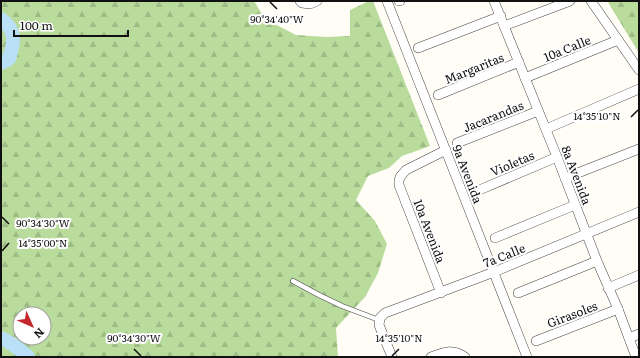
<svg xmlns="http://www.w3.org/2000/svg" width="640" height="358" viewBox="0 0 640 358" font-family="Literata,serif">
  <defs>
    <pattern id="forest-firs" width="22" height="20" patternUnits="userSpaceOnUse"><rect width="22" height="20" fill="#b9dc9c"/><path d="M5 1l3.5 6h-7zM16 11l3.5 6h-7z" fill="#9ebc85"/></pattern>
  </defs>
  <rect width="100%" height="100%" fill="#fffdf5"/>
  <!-- forest -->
  <g fill="url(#forest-firs)" fill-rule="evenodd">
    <path d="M1,1H254L265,19L296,35L326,37L350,36V10L369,1H373L430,146L402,156L389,168L368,176L356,200L375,221L387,244L378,273L365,297L336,328L338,357H1ZM20,314H44V338H20Z"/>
    <polygon points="608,1 639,1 639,53 609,4"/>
  </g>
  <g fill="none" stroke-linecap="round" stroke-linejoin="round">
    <!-- river -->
    <g stroke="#b9e0f7" stroke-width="14">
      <path d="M1,19C17,30 14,43 9,59L1,63"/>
      <path d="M1,338C11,343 20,349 28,357"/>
    </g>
    <defs>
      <polyline id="service" points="293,281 319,295 342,306 379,320"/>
      <g id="minor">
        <polyline points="300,1 302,3 310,4 317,1"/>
        <polyline points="387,1 527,357"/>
        <polyline points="399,1 400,1"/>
        <polyline points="494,1 557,157 597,261 618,309 636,357"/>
        <polyline points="591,1 639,70"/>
        <polyline points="504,26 570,1"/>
        <polyline points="418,48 501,16"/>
        <polyline points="525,78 618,40"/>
        <polyline points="438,95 519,62"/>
        <polyline points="546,129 639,89"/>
        <polyline points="457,143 538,111"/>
        <polyline points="565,178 639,149"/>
        <polyline points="477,191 557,157"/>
        <polyline points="495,238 575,205"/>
        <polyline points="608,288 639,275"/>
        <polyline points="441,293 399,185 399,181 400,177 406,170 446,150"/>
        <polyline points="518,293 597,261"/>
        <polyline points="629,338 639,334"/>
        <polyline points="536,341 618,309"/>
        <polyline points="392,357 379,325 380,318 385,313 494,272 639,212"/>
        <path d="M431,357C444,352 453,348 465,357"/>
      </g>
    </defs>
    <!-- service casing -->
    <use href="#service" stroke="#444" stroke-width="5.5"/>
    <!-- minor casing -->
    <use href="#minor" stroke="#444" stroke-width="10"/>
    <!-- service -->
    <use href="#service" stroke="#fff" stroke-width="4.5"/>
    <!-- minor -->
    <use href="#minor" stroke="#fff" stroke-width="9"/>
  </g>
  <!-- ticks -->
  <path fill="none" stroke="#111" stroke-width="1.5" d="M270,2L277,9M631,117L638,110M2,217L9,224M2,251L9,243M134,349L141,356M392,356L399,349"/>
  <g text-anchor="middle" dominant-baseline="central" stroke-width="4" stroke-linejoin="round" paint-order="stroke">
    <!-- street labels -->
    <g font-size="12" fill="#111" stroke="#fff">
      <text transform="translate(567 48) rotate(-22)">10a Calle</text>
      <text transform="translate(474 68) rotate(-22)">Margaritas</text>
      <text transform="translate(493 116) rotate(-22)">Jacarandas</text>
      <text transform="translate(512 163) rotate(-23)">Violetas</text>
      <text transform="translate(468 174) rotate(69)">9a Avenida</text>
      <text transform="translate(577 175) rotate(69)">8a Avenida</text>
      <text transform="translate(430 231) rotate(69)">10a Avenida</text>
      <text transform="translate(504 255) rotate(-22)">7a Calle</text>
      <text transform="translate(572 314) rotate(-21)">Girasoles</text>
    </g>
  </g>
  <g font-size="10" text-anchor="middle" fill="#111" stroke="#fff" stroke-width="4" stroke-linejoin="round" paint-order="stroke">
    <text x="277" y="23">90°34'40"W</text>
    <text x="597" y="120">14°35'10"N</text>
    <text x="43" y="227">90°34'30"W</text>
    <text x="43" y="247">14°35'00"N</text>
    <text x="134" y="342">90°34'30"W</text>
    <text x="399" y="342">14°35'10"N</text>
  </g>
  <!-- border -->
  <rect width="640" height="358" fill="none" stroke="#111111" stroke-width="4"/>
  <!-- north arrow -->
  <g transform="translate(32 326) rotate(135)"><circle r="19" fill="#ffffff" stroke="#a0a0a0"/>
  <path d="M0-3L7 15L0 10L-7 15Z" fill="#c4262e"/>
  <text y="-6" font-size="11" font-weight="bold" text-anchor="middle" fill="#111111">N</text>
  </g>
  <!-- scale -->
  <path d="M14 30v6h114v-6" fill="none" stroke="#111111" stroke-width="2"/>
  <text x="20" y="30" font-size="12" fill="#111111" stroke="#ffffff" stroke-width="3" paint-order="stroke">100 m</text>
</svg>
